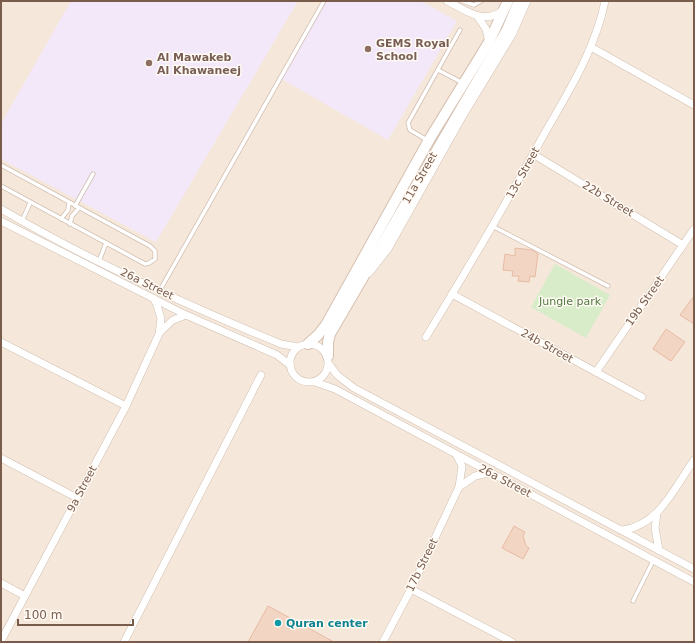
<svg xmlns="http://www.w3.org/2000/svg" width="695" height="643" viewBox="0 0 695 643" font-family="'DejaVu Sans',sans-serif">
  <rect width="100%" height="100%" fill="#fdf6ec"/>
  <!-- residential -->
  <rect fill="#f5e8da" x="1" y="1" width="693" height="641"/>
  <!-- education -->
  <g fill="#f3e8fa">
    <polygon points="71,1 298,1 156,242 1,159 1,124"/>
    <polygon points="324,1 421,1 457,21 388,140 280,78"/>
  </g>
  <!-- green -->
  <polygon fill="#d8ecc9" points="555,264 610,295 586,338 531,307"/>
  <!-- building -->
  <g fill="#f3d5c3" stroke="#e6bba3">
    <polygon points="515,248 532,250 538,254 535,277 530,276 529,282 518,281 519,276 512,276 513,271 503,270 505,254 515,256"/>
    <polygon points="694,296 694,324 680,315"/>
    <polygon points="666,329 685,342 671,361 653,349"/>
    <polygon points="514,526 525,532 523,536 526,546 529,548 523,559 502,548"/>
    <polygon points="268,606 334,642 248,642"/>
  </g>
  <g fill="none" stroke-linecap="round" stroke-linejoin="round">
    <defs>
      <g id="lane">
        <polyline points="462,1 474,5 481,1"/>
        <polyline points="438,70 463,83"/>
        <polyline points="427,140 410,130 408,123 460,30"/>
        <polyline points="1,165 150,246 155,251 155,259 149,263 145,264 1,186"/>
        <polyline points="75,206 93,174"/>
        <polyline points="61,219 68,210 69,203"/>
        <polyline points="22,221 30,203"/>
        <polyline points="70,224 72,216 79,208"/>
        <polyline points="492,226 608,286"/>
        <polyline points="99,261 106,243"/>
        <polyline points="160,290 324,1"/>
        <polyline points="633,601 653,561"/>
      </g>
      <g id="street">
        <path d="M447,1C466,10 484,26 503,10"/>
        <polyline points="478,17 486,29 489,42"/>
        <polyline points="591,47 694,105"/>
        <polyline points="533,154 683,245"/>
        <path d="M1,209C90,261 186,305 281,344L298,347"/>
        <polyline points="1,221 186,315 277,355 290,365"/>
        <polyline points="369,273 388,249 461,119 512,35 527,1"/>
        <polyline points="452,294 642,397"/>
        <polyline points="160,332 173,320 186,315"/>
        <path d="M426,337C466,272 505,205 542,138C567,94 595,51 605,1"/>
        <polyline points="1,342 126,406"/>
        <circle cx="309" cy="363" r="19"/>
        <polyline points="329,364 337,375 354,388 694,569"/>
        <polyline points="596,372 694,229"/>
        <polyline points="315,382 335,389 694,582"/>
        <polyline points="1,458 77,498"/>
        <polyline points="459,487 475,476 489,473"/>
        <polyline points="657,514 655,528 659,550"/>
        <path d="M622,530C659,526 675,487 694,460"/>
        <polyline points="1,583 25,596"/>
        <polyline points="411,589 512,642"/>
        <polyline points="1,641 126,406 159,334 161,319 157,305 154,299"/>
        <polyline points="124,642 261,375"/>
        <polyline points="383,642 411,589 459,487 462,466 457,456"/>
      </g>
      <g id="secondary">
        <polyline points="308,344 318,335 326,325 429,140 489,42 508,1"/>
        <polyline points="328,356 328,342 330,334 507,30 519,1"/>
      </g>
    </defs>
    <!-- lane casing -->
    <use href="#lane" stroke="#d1beb0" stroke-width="5"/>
    <!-- street casing -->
    <use href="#street" stroke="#d1beb0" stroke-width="8"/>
    <!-- secondary casing -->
    <use href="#secondary" stroke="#d6c0b0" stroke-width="12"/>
    <!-- lane -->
    <use href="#lane" stroke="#fff" stroke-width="3.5"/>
    <!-- street -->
    <use href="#street" stroke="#fff" stroke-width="7"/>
    <!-- secondary -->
    <use href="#secondary" stroke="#fff" stroke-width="10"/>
  </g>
  <!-- markers -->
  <g fill="#8d6e63" stroke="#fffaf3" stroke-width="1.5">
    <circle cx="368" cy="49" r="4"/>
    <circle cx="149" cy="63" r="4"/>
  </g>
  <circle fill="#0f9aa8" stroke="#fffaf3" stroke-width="1.5" cx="278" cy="623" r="4"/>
  <g text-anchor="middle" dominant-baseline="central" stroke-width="3" stroke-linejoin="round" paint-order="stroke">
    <!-- education labels -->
    <g font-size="11" font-weight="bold" fill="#785e54" stroke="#fffaf3" text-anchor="start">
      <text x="376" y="43">GEMS Royal<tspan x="376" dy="13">School</tspan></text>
      <text x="157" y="57">Al Mawakeb<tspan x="157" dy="13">Al Khawaneej</tspan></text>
    </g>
    <!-- street labels -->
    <g font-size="11" fill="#7a5c4d" stroke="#fffaf3">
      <text transform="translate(523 173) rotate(-61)">13c Street</text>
      <text transform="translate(420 178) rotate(-60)">11a Street</text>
      <text transform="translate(608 199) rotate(31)">22b Street</text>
      <text transform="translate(147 284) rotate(26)">26a Street</text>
      <text transform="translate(645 301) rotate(-55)">19b Street</text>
      <text transform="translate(547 346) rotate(29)">24b Street</text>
      <text transform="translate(505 481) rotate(28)">26a Street</text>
      <text transform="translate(82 489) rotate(-62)">9a Street</text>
      <text transform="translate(422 565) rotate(-64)">17b Street</text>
    </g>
    <!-- park labels -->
    <g font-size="11" fill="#537a41" stroke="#fffaf3">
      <text x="570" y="301">Jungle park</text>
    </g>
    <!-- culture labels -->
    <g font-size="11" font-weight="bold" fill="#0d838f" stroke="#fffaf3" text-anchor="start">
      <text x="286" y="623">Quran center</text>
    </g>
  </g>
  <!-- border -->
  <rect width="695" height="643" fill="none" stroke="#7a5c4d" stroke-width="4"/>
  <!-- scale -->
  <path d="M18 619v6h115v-6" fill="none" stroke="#7a5c4d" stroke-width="2"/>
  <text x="24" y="619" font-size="12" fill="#7a5c4d" stroke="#fffaf3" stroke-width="3" paint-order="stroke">100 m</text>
</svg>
